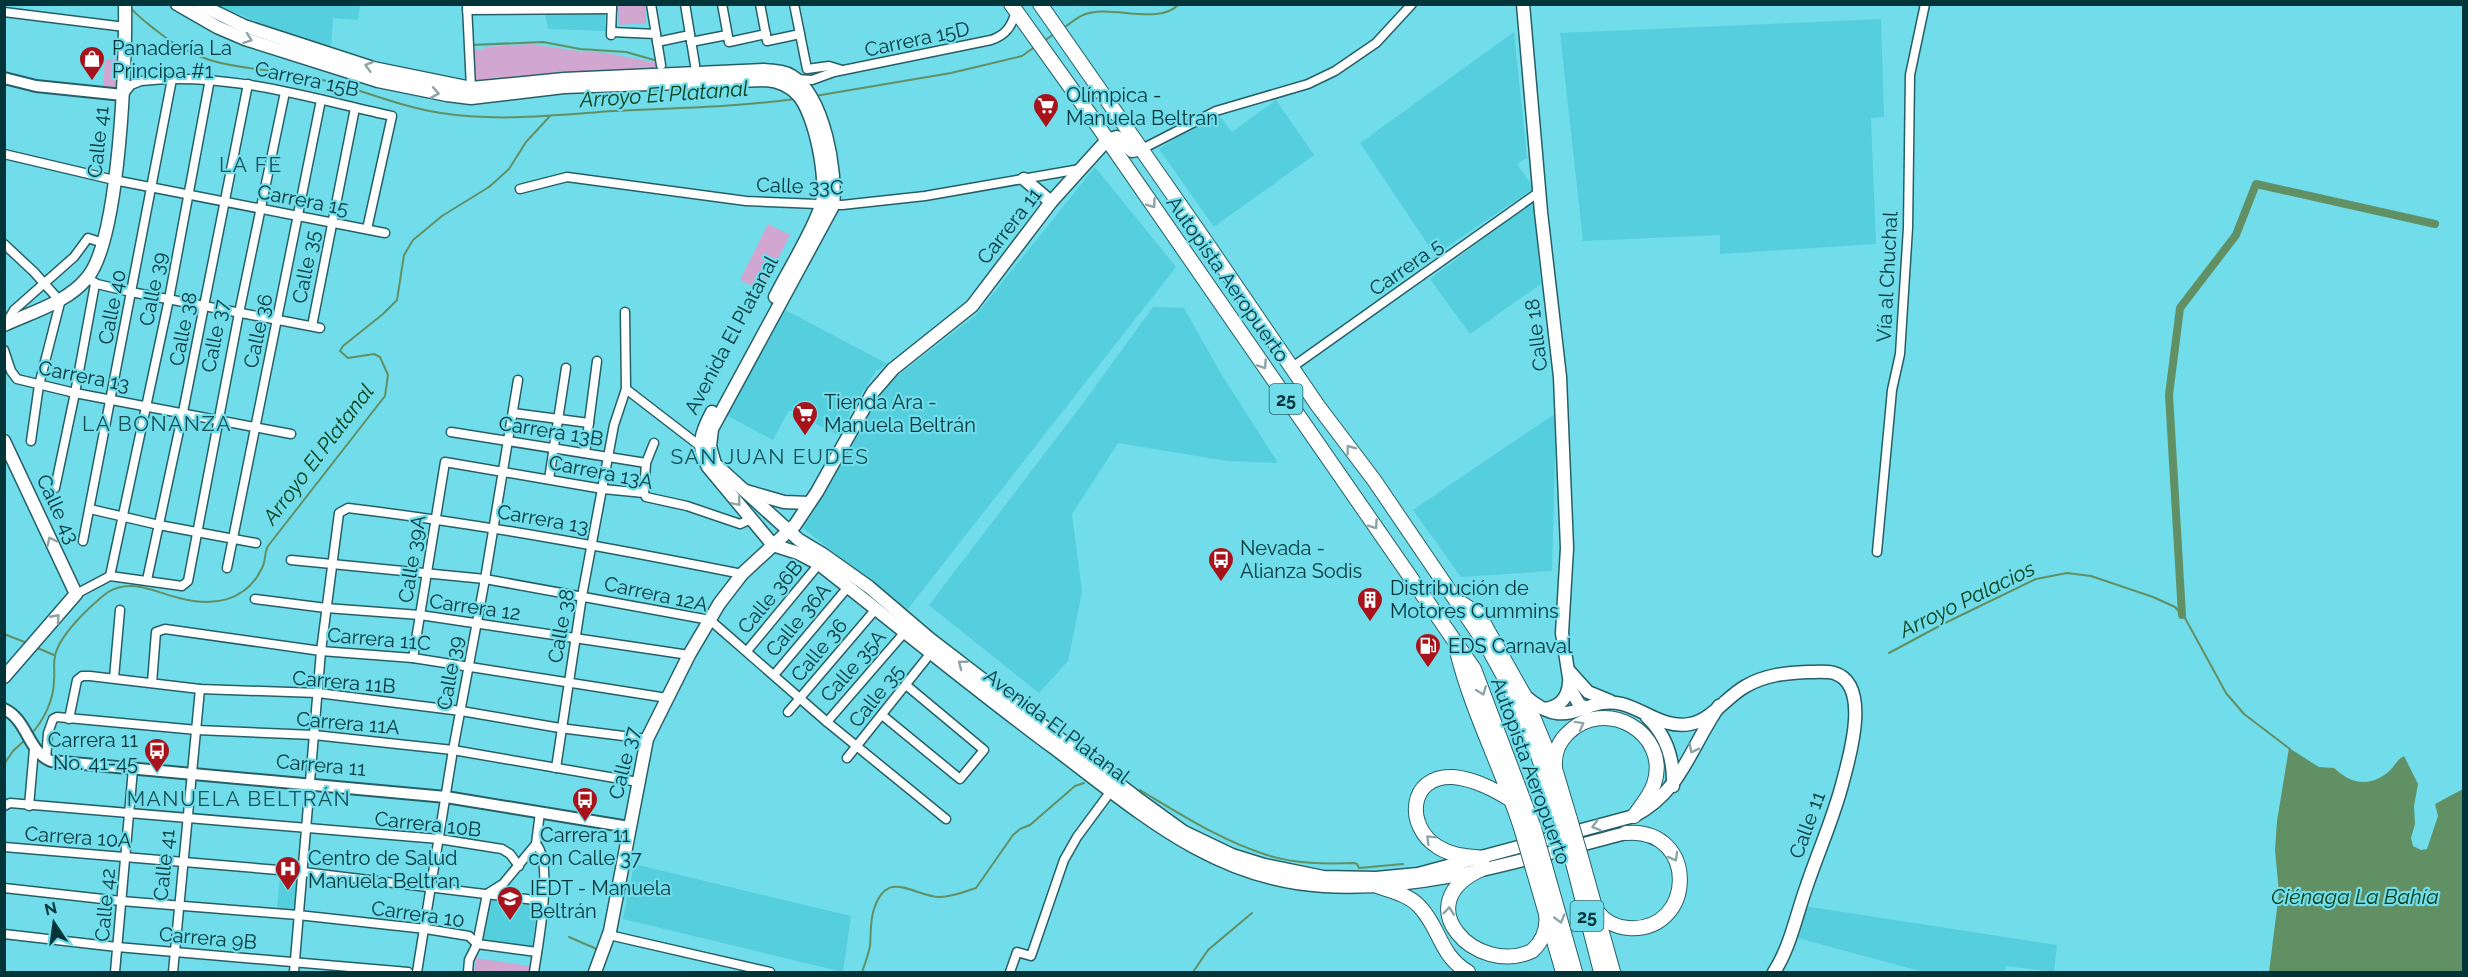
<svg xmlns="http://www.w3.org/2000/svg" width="2468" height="977" viewBox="0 0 2468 977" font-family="Raleway,sans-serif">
  <rect width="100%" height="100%" fill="#71dcea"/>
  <!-- built -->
  <g fill="#55cfdd">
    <polygon points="217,5 360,4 360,5 358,20 333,18 331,47 267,26"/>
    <polygon points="545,13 605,13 605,31 548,29"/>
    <polygon points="1881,19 1884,117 1871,118 1876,244 1720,254 1720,235 1583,241 1560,33"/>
    <polygon points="1514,32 1527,158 1517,164 1534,188 1435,255 1360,143"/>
    <polygon points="1276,100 1314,155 1214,227 1159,149 1184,133 1219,115 1232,132"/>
    <polygon points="1095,167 1176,267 907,610 803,528 855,440 867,414 886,385 976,315"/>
    <polygon points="1533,201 1541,284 1470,334 1430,279"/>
    <polygon points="1153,307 1184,308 1220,372 1278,463 1227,461 1118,443 1072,514 1082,592 1068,661 1039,693 929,605 1084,402"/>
    <polygon points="783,309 888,364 876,371 855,404 851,405 849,416 838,435 789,410 773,440 724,414"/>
    <polygon points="1556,413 1552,571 1461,577 1413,510"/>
    <polygon points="634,864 851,916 843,972 623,919"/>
    <polygon points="280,874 299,875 296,911 277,910"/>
    <polygon points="489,897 538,903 532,948 482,940"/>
    <polygon points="1804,906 2057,945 2054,972 2006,966 2005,972 1923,972 1794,937"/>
  </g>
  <!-- green -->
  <g fill="#d1a6d1">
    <polygon points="618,5 645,5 646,23 619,25"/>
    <polygon points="532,44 577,51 606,53 658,63 658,68 475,80 473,50 484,50 484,47"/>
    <polygon points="105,59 118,60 116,89 103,88"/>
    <polygon points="768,224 790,235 762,291 740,280"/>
    <polygon points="476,958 530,966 529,972 474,972"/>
  </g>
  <!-- water -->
  <path fill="#629065" d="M2289,748L2319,767L2334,768C2350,783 2367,788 2387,773C2394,768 2396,760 2404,756L2418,784L2414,806L2415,824L2411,838L2413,846L2421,850L2427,849L2438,816L2435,804L2463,789V972H2269L2279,893L2275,850L2277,821Z"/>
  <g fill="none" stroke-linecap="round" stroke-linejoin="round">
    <!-- stream -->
    <g stroke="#629065" stroke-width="2">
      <path d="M130,7C137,16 147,23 157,31C207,72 247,65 306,76C352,85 394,106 441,113C499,122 556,115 613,111C674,108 735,107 795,99"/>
      <path d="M1063,28C1070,24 1076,18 1083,15C1110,3 1158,27 1179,4"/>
      <polyline points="1044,41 1054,34"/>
      <polyline points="471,45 543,42 580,49 626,52 658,61"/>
      <polyline points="815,96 951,73 1022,56 1036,46"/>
      <polyline points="4,634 27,643"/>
      <polyline points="35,647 54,655"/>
      <polyline points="1889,653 1943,624 2036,579 2067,573 2091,576 2153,597 2175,607 2185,618 2226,693 2244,714 2290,749"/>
      <path d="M30,735C44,721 54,699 54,680C55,672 53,664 55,656C59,635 91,605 108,592C132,578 155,592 179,598C213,607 246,602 262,568C266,561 264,553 268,546L385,396L388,375L380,357L374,354L348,358L340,351L343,346L383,314L397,300L404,255L413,240L442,216L489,187L509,169L526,142L550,116"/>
      <polyline points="4,764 13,751 26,739"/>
      <path d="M1140,790C1180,814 1222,841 1267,855C1295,864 1325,864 1354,863L1357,864L1359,868L1403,864"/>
      <polyline points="569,937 599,950"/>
      <path d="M862,972C865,964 868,955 870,946C871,933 870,921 874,909C888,867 914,897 940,897C952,897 964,892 976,888L1013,835L1020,829L1030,825L1075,786L1084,783"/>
      <polyline points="1193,972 1208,950 1252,913"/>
    </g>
    <!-- canal -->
    <polyline stroke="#629065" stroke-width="8" points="2182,615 2169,395 2180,308 2236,235 2256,184 2435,224"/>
    <defs>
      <g id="minor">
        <polyline points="651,4 661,65"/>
        <polyline points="685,4 695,65"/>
        <polyline points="722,4 729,42 766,34"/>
        <polyline points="760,4 767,41 800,34"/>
        <polyline points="794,4 807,69 829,66 842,70"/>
        <polyline points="467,5 471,88"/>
        <polyline points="467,10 612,9"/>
        <polyline points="4,12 125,27"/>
        <polyline points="612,32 656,34"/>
        <polyline points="611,35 612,5"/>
        <polyline points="657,42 690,35"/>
        <polyline points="691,42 727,35"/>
        <path d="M796,79L812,80L834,72L991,40C1006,35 1011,27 1016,12"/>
        <path d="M123,95L131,85L141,81C226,71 310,98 392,116L367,229"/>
        <polyline points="1142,149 1216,111 1308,84 1335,71 1376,43 1412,4"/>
        <polyline points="4,154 114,180 385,233"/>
        <polyline points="520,189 567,177 746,201 842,205 925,196 1080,169"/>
        <polyline points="4,244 34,272 59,300"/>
        <polyline points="87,278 97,284 131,292 320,328"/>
        <polyline points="5,325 14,310 74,257 88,238 103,243"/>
        <polyline points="312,326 355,108"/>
        <polyline points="4,350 11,371 17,379 75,393 291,434"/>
        <polyline points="1291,368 1539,192"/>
        <polyline points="626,389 700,446"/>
        <polyline points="513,413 589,423"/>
        <polyline points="451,432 646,463"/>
        <polyline points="31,441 39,385 61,299"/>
        <polyline points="585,453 597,361"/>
        <polyline points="549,479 566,368"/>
        <polyline points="55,488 75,393 95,284"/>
        <polyline points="644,493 646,463 654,443"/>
        <polyline points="90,509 159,525 256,543"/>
        <polyline points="83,541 172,79"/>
        <polyline points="1877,552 1892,390 1900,354 1908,228 1910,75 1925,4"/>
        <polyline points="291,560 485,579 710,620 827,722 946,819"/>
        <polyline points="227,568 321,100"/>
        <polyline points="110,576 169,299 210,79"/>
        <polyline points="147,580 183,412 248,84"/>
        <polyline points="76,594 110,576 182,586 188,581 239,313 285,92"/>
        <polyline points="255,599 326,608 420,615 689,655"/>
        <polyline points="747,651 819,564"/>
        <polyline points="413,658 445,462 603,489 644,493 646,497 687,506 740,524 751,519"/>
        <polyline points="774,675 848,587"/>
        <polyline points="114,678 120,610"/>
        <polyline points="152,683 156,632 165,629 321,651 413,658 667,698"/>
        <polyline points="788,712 875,610"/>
        <polyline points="882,715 960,779 984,750 906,685"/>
        <polyline points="69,719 77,680 82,676 90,676 200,689 318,693 461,711 560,728 647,739"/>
        <polyline points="827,722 904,633"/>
        <polyline points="847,758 930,654"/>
        <polyline points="46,759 48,733 53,719 57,717 197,730 314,735 453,750 638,782"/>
        <polyline points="556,768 582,596 614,425 626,389 625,312"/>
        <polyline points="4,806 10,803 439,839 502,849 510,854 519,866"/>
        <polyline points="29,806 34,749"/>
        <polyline points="4,847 303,872 543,901"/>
        <polyline points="4,888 121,901 298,915 426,929 469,936 477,944 537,952"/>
        <polyline points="4,934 117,947 408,972"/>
        <polyline points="609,935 770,972"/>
        <polyline points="115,972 133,769"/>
        <polyline points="173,972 200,689"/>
        <path d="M294,972L321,651L339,513L348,508C481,524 611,548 742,574"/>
        <polyline points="417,972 453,750 485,579 518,380"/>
        <polyline points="468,972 469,960 477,944 487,894 503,884 536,844 540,812"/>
        <path d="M534,972C538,946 554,862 536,844"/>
        <polyline points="1010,972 1017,952 1031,956 1064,860 1077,837 1111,791"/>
      </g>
      <g id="tertiary">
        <polyline points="4,78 36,86 123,95"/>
        <path d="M4,709C28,720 27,751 51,761L446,797L629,827"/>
      </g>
      <g id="secondary">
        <path d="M177,4L217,27L245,39L378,81L447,95L471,98L564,87L766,80C779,81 789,85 798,95C815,113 829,183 821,206C811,235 789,269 775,297"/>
        <path d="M199,4L244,26L373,68L471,88L564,79L764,70C774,71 784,71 792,76C824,96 837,171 833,206L712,429L710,446L715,464L799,540L824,555L869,587L930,639L1137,798L1184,832L1232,855L1264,865L1323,877L1376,878L1418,874L1634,816C1681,792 1690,748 1719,706"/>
        <polyline points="1523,4 1541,212 1560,377 1567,548 1562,633 1571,690 1579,704 1586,709"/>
        <polyline points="1024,179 1051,202"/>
        <path d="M4,325C32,312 68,302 87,278C120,240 126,59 125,4"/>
        <path d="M712,412C701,433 696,445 708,467L773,545L798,553L819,564C897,625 974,689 1054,748C1138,811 1213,880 1324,886C1427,892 1527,858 1626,833"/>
        <polyline points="4,441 76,594 4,677"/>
        <polyline points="746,491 784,502 809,503"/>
        <polyline points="1570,672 1588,692 1610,701"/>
        <path d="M1524,695C1569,736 1583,694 1622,704C1645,710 1664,729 1690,724C1712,720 1727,696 1746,686C1765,675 1785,673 1807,672C1815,672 1826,671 1834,673C1871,684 1850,755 1843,781C1834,817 1818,852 1806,888C1796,916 1790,948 1774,972"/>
        <path d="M1545,709C1560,707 1568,698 1569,683"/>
        <path d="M1647,717C1667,736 1674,760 1673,786"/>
        <polyline points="595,972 610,931 647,739 689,655 719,604 742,574 795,525 817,492 873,392 893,369 972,306 1051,202 1107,140 1117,137 1132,151 1142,149"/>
      </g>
      <g id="trunk">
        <polyline points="1011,4 1091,116 1474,669 1534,828"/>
        <polyline points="1040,4 1206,242 1318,406 1374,480 1487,646 1504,677 1530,733 1561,821"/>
        <polyline points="1463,604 1479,615 1524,695 1556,772 1570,819"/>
        <path d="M1457,651C1472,713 1503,770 1522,831"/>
        <path d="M1555,767C1554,754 1558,743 1567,734C1604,695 1671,733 1654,784C1650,796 1641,806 1634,816"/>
        <polyline points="1581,857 1613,972"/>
        <path d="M1483,858C1468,856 1452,856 1438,847C1405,827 1408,775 1453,777C1475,779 1495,790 1513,801"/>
        <polyline points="1572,859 1601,972"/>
        <polyline points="1545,866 1575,972"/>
        <path d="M1482,869C1405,903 1476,977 1532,951C1543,941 1548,927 1546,913"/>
        <polyline points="1533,869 1563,972"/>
        <path d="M1377,886C1391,891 1409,895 1419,906C1440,927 1439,955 1468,972"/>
        <path d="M1597,911C1604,921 1616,927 1628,928C1696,933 1699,827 1626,833"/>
      </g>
    </defs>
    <!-- minor casing -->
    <use href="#minor" stroke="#266067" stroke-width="11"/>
    <!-- tertiary casing -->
    <use href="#tertiary" stroke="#266067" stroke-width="14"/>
    <!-- secondary casing -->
    <use href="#secondary" stroke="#266067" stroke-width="15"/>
    <!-- trunk casing -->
    <use href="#trunk" stroke="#266067" stroke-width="16"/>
    <!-- minor -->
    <use href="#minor" stroke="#fff" stroke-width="8"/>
    <!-- tertiary -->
    <use href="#tertiary" stroke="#fff" stroke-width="10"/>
    <!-- secondary -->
    <use href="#secondary" stroke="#fff" stroke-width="12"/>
    <!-- trunk -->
    <use href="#trunk" stroke="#fff" stroke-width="14"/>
    <defs>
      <g id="trunk-bridge">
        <polyline points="1570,819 1581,857"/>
        <polyline points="1561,821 1572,859"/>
        <polyline points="1534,828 1545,866"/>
        <polyline points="1522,831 1533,869"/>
      </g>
    </defs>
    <!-- trunk-bridge casing -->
    <use href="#trunk-bridge" stroke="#266067" stroke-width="16" stroke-linecap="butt"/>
    <!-- trunk-bridge -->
    <use href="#trunk-bridge" stroke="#fff" stroke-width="14"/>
  </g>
  <!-- one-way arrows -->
  <defs><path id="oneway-chevron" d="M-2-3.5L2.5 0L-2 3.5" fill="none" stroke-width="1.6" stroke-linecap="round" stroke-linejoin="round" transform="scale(1.5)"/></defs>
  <g stroke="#8da4a6">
    <use href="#oneway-chevron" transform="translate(248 39) rotate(20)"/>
    <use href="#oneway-chevron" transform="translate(369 66) rotate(-164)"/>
    <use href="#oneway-chevron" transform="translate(435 93) rotate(10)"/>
    <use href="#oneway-chevron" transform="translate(1152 204) rotate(55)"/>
    <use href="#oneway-chevron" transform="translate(1263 365) rotate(56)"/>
    <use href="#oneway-chevron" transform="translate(1350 449) rotate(-127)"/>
    <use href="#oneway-chevron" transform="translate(737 502) rotate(50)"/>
    <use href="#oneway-chevron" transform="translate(1374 525) rotate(55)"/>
    <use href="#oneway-chevron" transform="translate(51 541) rotate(-115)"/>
    <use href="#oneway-chevron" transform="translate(56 618) rotate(-48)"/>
    <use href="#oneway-chevron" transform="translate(962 664) rotate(-142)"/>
    <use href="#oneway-chevron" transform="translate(1482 691) rotate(69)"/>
    <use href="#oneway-chevron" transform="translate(1580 725) rotate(-29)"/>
    <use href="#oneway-chevron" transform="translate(1693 749) rotate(117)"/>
    <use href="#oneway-chevron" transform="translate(1596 826) rotate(164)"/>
    <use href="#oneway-chevron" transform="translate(1430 839) rotate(-135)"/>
    <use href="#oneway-chevron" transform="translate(1674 857) rotate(61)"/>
    <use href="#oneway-chevron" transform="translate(1449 911) rotate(-84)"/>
    <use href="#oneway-chevron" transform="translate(1560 919) rotate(74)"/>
  </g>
  <!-- icons -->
  <defs>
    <symbol id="shop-pin" viewBox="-11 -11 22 30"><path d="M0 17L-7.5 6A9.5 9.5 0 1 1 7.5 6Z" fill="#a8131b" stroke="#71dcea"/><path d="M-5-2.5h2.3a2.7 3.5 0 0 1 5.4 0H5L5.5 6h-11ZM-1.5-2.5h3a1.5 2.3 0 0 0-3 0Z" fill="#fff"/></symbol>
    <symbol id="supermarket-pin" viewBox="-11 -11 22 30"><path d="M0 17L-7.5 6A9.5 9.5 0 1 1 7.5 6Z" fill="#a8131b" stroke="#71dcea"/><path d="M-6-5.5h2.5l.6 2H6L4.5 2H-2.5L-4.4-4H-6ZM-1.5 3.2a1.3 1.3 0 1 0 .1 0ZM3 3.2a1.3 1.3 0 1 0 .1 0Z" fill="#fff"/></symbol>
    <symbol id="bus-pin" viewBox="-11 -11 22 30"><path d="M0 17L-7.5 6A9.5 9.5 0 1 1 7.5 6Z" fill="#a8131b" stroke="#71dcea"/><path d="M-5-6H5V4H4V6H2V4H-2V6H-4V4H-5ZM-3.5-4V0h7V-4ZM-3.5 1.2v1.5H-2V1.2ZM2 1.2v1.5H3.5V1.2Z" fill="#fff"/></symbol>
    <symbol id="building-pin" viewBox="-11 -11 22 30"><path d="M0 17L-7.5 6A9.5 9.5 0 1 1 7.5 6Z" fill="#a8131b" stroke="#71dcea"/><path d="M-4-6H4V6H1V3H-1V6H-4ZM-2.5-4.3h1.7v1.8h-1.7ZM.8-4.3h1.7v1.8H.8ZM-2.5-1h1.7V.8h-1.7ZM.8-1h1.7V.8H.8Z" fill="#fff"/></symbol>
    <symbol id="fuel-pin" viewBox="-11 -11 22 30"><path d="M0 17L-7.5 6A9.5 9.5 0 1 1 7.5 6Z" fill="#a8131b" stroke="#71dcea"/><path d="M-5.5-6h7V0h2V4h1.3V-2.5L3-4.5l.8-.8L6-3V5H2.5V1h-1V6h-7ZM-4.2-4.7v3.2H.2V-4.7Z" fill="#fff"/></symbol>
    <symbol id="hospital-pin" viewBox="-11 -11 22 30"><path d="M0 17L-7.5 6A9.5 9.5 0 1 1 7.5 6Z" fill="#a8131b" stroke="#71dcea"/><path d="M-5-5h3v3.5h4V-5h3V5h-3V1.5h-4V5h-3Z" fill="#fff"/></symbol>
    <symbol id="school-pin" viewBox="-11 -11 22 30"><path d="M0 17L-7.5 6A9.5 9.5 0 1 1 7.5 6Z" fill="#a8131b" stroke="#71dcea"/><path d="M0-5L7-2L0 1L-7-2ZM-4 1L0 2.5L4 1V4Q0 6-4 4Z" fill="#fff"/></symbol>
  </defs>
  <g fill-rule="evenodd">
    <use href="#shop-pin" x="77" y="44" width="30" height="40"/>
    <use href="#supermarket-pin" x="1031" y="91" width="30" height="40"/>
    <use href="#supermarket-pin" x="790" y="399" width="30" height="40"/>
    <use href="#bus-pin" x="1206" y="545" width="30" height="40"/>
    <use href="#building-pin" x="1355" y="585" width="30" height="40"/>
    <use href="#fuel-pin" x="1413" y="631" width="30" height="40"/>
    <use href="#bus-pin" x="142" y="736" width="30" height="40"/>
    <use href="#bus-pin" x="570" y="785" width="30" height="40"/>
    <use href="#hospital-pin" x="273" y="854" width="30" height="40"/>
    <use href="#school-pin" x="495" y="884" width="30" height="40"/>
  </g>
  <g text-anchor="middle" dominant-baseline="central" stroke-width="4.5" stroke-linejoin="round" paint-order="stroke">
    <!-- shield labels -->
    <g fill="#71dcea" stroke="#23676f" stroke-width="1.5">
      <rect x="1269.5" y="384" width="33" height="30" rx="4.5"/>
      <rect x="1570.5" y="901" width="33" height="30" rx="4.5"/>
    </g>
    <g font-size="18" font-weight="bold" fill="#01353a">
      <text x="1286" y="399">25</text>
      <text x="1587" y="916">25</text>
    </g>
    <!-- street labels -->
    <g font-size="20" fill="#01353a" stroke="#71dcea">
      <text transform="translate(917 39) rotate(-12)">Carrera 15D</text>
      <text transform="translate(307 79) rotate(12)">Carrera 15B</text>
      <text transform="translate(98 142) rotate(-84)">Calle 41</text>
      <text transform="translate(800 186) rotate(2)">Calle 33C</text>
      <text transform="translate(303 200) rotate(11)">Carrera 15</text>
      <text transform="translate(1009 226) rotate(-52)">Carrera 11</text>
      <text transform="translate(306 267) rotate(-79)">Calle 35</text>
      <text transform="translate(1406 267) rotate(-35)">Carrera 5</text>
      <text transform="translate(1887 277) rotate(-87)">Vía al Chuchal</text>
      <text transform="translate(1228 279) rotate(55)">Autopista Aeropuerto</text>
      <text transform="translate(153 289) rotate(-79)">Calle 39</text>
      <text transform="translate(112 307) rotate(-79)">Calle 40</text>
      <text transform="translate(183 329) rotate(-79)">Calle 38</text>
      <text transform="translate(258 331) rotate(-78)">Calle 36</text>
      <text transform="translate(731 335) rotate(-62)">Avenida El Platanal</text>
      <text transform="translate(1536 335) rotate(-97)">Calle 18</text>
      <text transform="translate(215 336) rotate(-79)">Calle 37</text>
      <text transform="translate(84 376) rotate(11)">Carrera 13</text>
      <text transform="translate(551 431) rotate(9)">Carrera 13B</text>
      <text transform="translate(601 472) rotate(11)">Carrera 13A</text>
      <text transform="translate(58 509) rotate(65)">Calle 43</text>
      <text transform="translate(543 519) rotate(10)">Carrera 13</text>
      <text transform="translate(412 559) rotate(-81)">Calle 39A</text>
      <text transform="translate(656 594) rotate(12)">Carrera 12A</text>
      <text transform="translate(770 597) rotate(-50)">Calle 36B</text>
      <text transform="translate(475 607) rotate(8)">Carrera 12</text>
      <text transform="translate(798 620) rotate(-50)">Calle 36A</text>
      <text transform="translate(561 626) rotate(-80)">Calle 38</text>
      <text transform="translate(379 639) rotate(5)">Carrera 11C</text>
      <text transform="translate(819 650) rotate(-50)">Calle 36</text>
      <text transform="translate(853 666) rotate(-49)">Calle 35A</text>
      <text transform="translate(450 673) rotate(-80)">Calle 39</text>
      <text transform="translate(344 682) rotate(5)">Carrera 11B</text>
      <text transform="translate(876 696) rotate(-51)">Calle 35</text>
      <text transform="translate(348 723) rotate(5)">Carrera 11A</text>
      <text transform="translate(1057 726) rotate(37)">Avenida El Platanal</text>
      <text transform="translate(624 763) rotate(-76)">Calle 37</text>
      <text transform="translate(321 765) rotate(5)">Carrera 11</text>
      <text transform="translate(1531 771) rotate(70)">Autopista Aeropuerto</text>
      <text transform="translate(428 824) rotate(6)">Carrera 10B</text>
      <text transform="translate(1807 825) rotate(-70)">Calle 11</text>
      <text transform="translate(78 837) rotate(4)">Carrera 10A</text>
      <text transform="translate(164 865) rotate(-84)">Calle 41</text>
      <text transform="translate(105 905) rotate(-85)">Calle 42</text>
      <text transform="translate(418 914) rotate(8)">Carrera 10</text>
      <text transform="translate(208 938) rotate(5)">Carrera 9B</text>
    </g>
    <!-- poi labels -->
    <g font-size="20" fill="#01353a" stroke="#71dcea" text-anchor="start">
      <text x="112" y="48">Panadería La<tspan x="112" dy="23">Principa #1</tspan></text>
      <text x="1066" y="95">Olímpica -<tspan x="1066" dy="23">Manuela Beltran</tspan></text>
      <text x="824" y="402">Tienda Ara -<tspan x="824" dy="23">Manuela Beltrán</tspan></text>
      <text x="1240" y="548">Nevada -<tspan x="1240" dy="23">Alianza Sodis</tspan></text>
      <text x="1390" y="588">Distribución de<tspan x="1390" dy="23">Motores Cummins</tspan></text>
      <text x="1448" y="646">EDS Carnaval</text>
      <text x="138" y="740" text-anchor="end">Carrera 11<tspan x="138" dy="23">No. 41-45</tspan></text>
      <text x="585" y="835" text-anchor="middle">Carrera 11<tspan x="585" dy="23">con Calle 37</tspan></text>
      <text x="308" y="858">Centro de Salud<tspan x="308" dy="23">Manuela Beltran</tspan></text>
      <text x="530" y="888">IEDT - Manuela<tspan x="530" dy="23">Beltrán</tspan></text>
    </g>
    <!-- water labels -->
    <g font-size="21" font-style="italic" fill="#033a0f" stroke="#71dcea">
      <text transform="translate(664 94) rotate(-4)">Arroyo El Platanal</text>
      <text transform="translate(318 454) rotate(-53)">Arroyo El Platanal</text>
      <text transform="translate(1967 599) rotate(-26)">Arroyo Palacios</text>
      <text x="2355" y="896">Ciénaga La Bahía</text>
    </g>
    <!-- neighbourhood labels -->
    <g font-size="21" letter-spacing="1.5" fill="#145158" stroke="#71dcea">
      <text x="251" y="164">LA FE</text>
      <text x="157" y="423">LA BONANZA</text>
      <text x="770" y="456">SAN JUAN EUDES</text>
      <text x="239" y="798">MANUELA BELTRÁN</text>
    </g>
  </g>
  <!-- border -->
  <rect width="2468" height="977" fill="none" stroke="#01353a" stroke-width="12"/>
  <!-- north arrow -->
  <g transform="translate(54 923) rotate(347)" stroke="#71dcea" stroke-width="4.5" paint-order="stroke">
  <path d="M0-4.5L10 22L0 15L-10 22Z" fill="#01353a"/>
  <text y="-9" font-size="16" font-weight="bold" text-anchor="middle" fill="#01353a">N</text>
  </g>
</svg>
